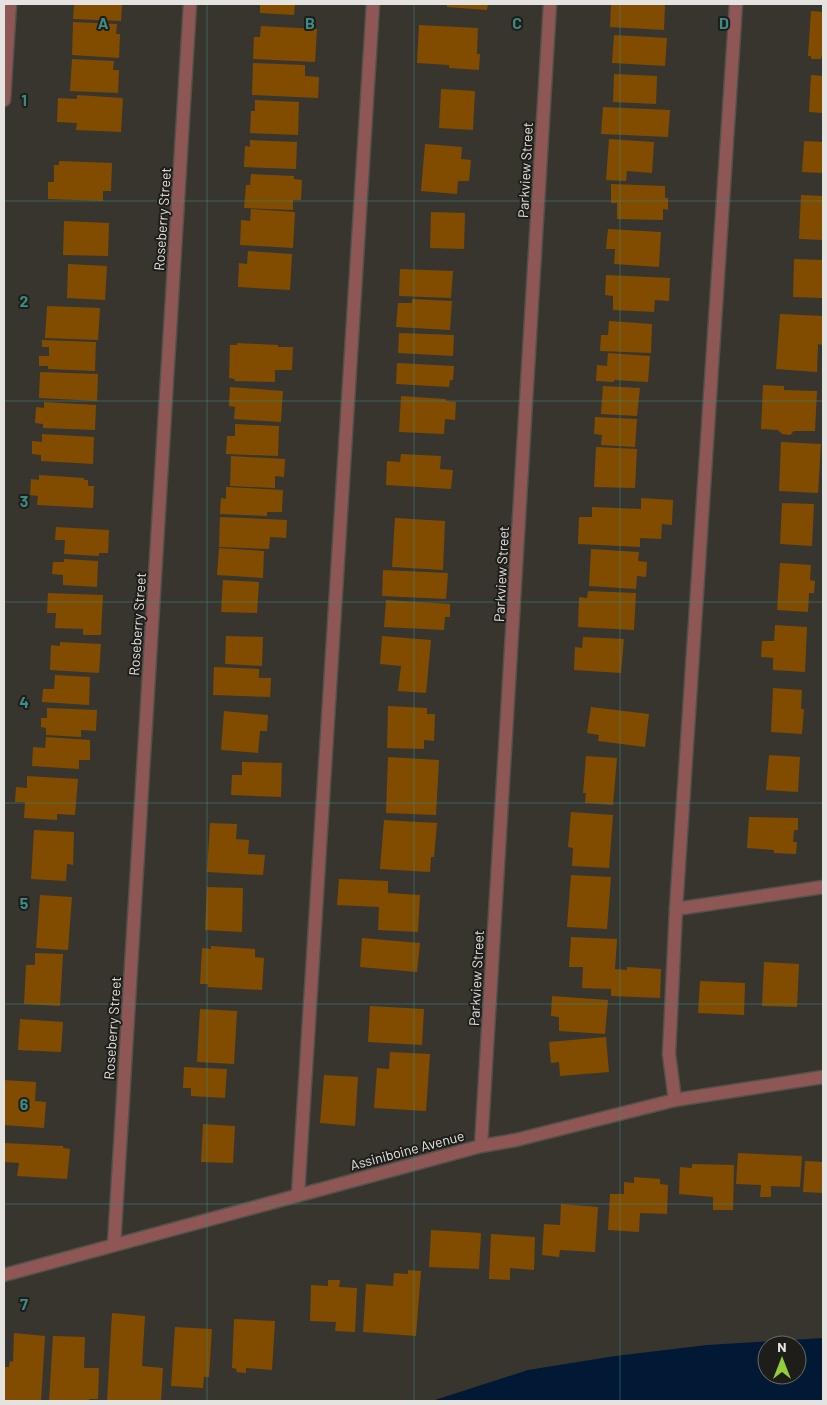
<svg xmlns="http://www.w3.org/2000/svg" width="827" height="1405" viewBox="0 0 827 1405" font-family="Barlow,sans-serif">
  <rect width="100%" height="100%" fill="#38352e"/>
  <!-- water -->
  <path fill="#011935" fill-rule="evenodd" d="M823,1338V1401H432L528,1370L615,1356L707,1345ZM767,1345H797V1375H767Z"/>
  <!-- building -->
  <g fill="#814c00">
    <polygon points="74,4 122,4 121,21 73,19"/>
    <polygon points="260,4 295,4 294,15 260,13"/>
    <polygon points="447,4 488,4 487,10 447,7"/>
    <polygon points="611,4 665,4 664,30 610,27"/>
    <polygon points="811,11 823,12 823,57 821,57 821,59 811,59 811,56 808,56"/>
    <polygon points="73,22 117,24 116,34 120,34 119,58 72,55"/>
    <polygon points="419,25 478,28 477,54 480,54 479,70 449,68 449,65 417,63"/>
    <polygon points="261,26 317,29 315,62 253,59 254,37 260,37"/>
    <polygon points="614,35 667,38 665,66 612,63"/>
    <polygon points="72,59 114,61 113,70 119,70 118,93 70,91"/>
    <polygon points="253,63 305,65 305,76 319,77 318,98 252,95"/>
    <polygon points="614,74 657,76 656,104 613,102"/>
    <polygon points="811,75 823,76 823,113 809,112"/>
    <polygon points="441,89 475,91 473,130 439,128"/>
    <polygon points="77,95 123,98 121,132 76,130 77,123 57,122 58,98 77,99"/>
    <polygon points="255,100 299,102 298,135 250,133 251,111 255,111"/>
    <polygon points="603,107 670,110 668,137 601,134"/>
    <polygon points="609,139 654,142 652,173 627,171 626,181 606,180"/>
    <polygon points="250,140 297,142 296,169 244,167 245,146 250,147"/>
    <polygon points="804,141 823,142 823,173 802,172"/>
    <polygon points="425,144 462,147 461,159 471,160 469,181 458,181 457,194 421,191"/>
    <polygon points="59,161 112,163 111,191 103,191 103,201 48,199 48,182 54,182 54,165 59,165"/>
    <polygon points="251,174 294,176 294,179 302,180 301,200 293,200 293,210 244,208 246,185 250,185"/>
    <polygon points="611,184 665,186 665,198 668,198 668,210 663,209 663,220 617,219 617,203 611,203"/>
    <polygon points="801,195 823,196 823,240 799,239"/>
    <polygon points="251,209 295,212 293,248 240,245 241,220 250,221"/>
    <polygon points="431,212 465,213 464,249 430,248"/>
    <polygon points="64,221 109,223 108,256 63,255"/>
    <polygon points="608,229 661,232 659,267 614,264 615,249 606,249"/>
    <polygon points="248,251 292,254 290,290 238,287 239,263 247,264"/>
    <polygon points="794,259 823,260 823,298 793,297"/>
    <polygon points="68,264 107,266 105,300 67,298"/>
    <polygon points="400,269 453,271 451,298 399,296"/>
    <polygon points="606,275 670,278 669,301 655,300 654,312 613,310 613,296 605,295"/>
    <polygon points="412,299 452,301 450,330 396,327 398,303 412,303"/>
    <polygon points="47,306 100,308 98,340 45,338"/>
    <polygon points="780,314 823,316 823,345 818,344 817,372 776,369"/>
    <polygon points="609,321 652,324 651,353 600,351 601,335 608,335"/>
    <polygon points="399,333 454,335 453,356 398,353"/>
    <polygon points="42,340 96,342 95,371 48,369 48,366 39,366 39,356 49,356 49,347 42,347"/>
    <polygon points="237,343 278,345 278,347 293,347 292,370 275,370 275,382 234,381 235,379 229,378 230,345 237,345"/>
    <polygon points="608,353 650,356 648,382 614,380 614,382 596,381 597,365 607,366"/>
    <polygon points="397,363 454,366 453,380 450,380 449,387 396,384"/>
    <polygon points="40,372 98,374 97,401 39,398"/>
    <polygon points="763,385 784,386 784,390 817,391 815,431 794,431 790,435 782,434 778,430 761,429"/>
    <polygon points="603,386 640,388 637,416 601,414"/>
    <polygon points="230,387 283,391 281,422 234,419 235,407 229,406"/>
    <polygon points="401,396 446,399 446,401 456,402 455,420 445,419 444,434 399,432"/>
    <polygon points="44,402 96,405 95,430 43,428 43,424 35,423 36,407 44,408"/>
    <polygon points="595,417 637,419 635,447 601,445 602,435 594,434"/>
    <polygon points="235,424 279,426 278,456 226,454 227,436 235,436"/>
    <polygon points="42,434 94,437 93,464 41,461 41,455 32,454 32,441 42,442"/>
    <polygon points="781,442 821,444 818,493 779,491"/>
    <polygon points="596,447 637,449 635,488 594,487"/>
    <polygon points="401,454 441,456 440,469 453,470 451,489 386,485 387,461 400,462"/>
    <polygon points="231,456 285,459 284,477 275,476 275,488 230,486"/>
    <polygon points="39,475 84,478 84,480 88,480 88,486 94,486 93,508 37,505 38,496 30,495 31,479 39,480"/>
    <polygon points="226,487 283,490 282,512 267,512 267,516 220,514 221,498 226,499"/>
    <polygon points="641,498 673,500 672,525 662,524 661,539 640,538 640,547 578,544 579,517 592,517 592,507 641,509"/>
    <polygon points="782,503 814,504 812,546 780,544"/>
    <polygon points="220,517 287,520 286,538 270,537 269,549 219,547"/>
    <polygon points="395,518 445,521 443,570 392,567"/>
    <polygon points="56,527 109,530 108,553 99,553 99,556 64,554 65,540 55,540"/>
    <polygon points="219,548 264,551 263,578 217,575"/>
    <polygon points="591,549 639,552 638,561 647,562 646,577 637,576 636,589 589,586"/>
    <polygon points="64,559 98,561 97,587 63,585 63,575 52,574 53,562 64,562"/>
    <polygon points="780,563 811,565 810,580 815,581 814,593 809,593 808,612 777,610"/>
    <polygon points="383,570 448,573 446,599 382,596"/>
    <polygon points="223,580 259,582 257,613 221,612"/>
    <polygon points="588,591 636,593 634,630 578,627 579,597 587,598"/>
    <polygon points="48,593 103,595 101,635 83,635 83,629 55,628 56,613 47,613"/>
    <polygon points="386,600 450,604 450,617 445,617 444,630 384,627"/>
    <polygon points="775,625 807,627 805,672 773,670 773,658 761,657 762,641 774,641"/>
    <polygon points="226,636 263,637 262,666 225,664"/>
    <polygon points="382,636 431,640 426,693 398,691 401,666 380,664"/>
    <polygon points="583,637 624,639 621,673 574,670 575,647 582,648"/>
    <polygon points="60,642 101,644 99,673 50,670 51,645 60,646"/>
    <polygon points="214,667 259,669 259,678 271,678 270,697 213,695"/>
    <polygon points="55,675 90,677 89,705 42,702 43,689 54,689"/>
    <polygon points="773,688 802,690 801,709 804,709 802,734 771,732"/>
    <polygon points="388,706 427,708 427,714 435,714 434,741 424,740 424,749 387,748"/>
    <polygon points="591,707 649,714 645,747 598,741 599,735 587,733"/>
    <polygon points="47,708 97,710 96,731 81,730 81,737 46,735 46,728 41,727 41,718 47,718"/>
    <polygon points="224,711 268,715 267,731 260,731 258,753 221,750"/>
    <polygon points="46,737 90,740 90,760 79,760 79,769 32,766 33,747 45,748"/>
    <polygon points="769,755 800,757 798,792 766,790"/>
    <polygon points="586,756 617,758 613,805 585,803 586,793 583,793"/>
    <polygon points="388,757 439,760 436,815 386,813"/>
    <polygon points="242,762 282,763 281,797 231,795 232,775 242,775"/>
    <polygon points="27,776 78,779 75,815 57,814 57,820 24,818 25,802 15,802 16,787 27,788"/>
    <polygon points="571,812 613,815 609,868 572,866 573,848 568,847"/>
    <polygon points="749,817 798,818 798,830 794,830 793,842 797,842 796,854 774,853 774,850 747,848"/>
    <polygon points="384,820 437,823 434,857 431,857 430,872 380,869"/>
    <polygon points="210,823 237,824 236,839 249,840 248,854 265,855 263,875 207,872"/>
    <polygon points="34,830 74,832 73,865 67,864 66,881 31,879"/>
    <polygon points="571,875 611,877 607,929 567,927"/>
    <polygon points="339,879 388,881 388,893 420,895 418,932 378,930 379,907 337,905"/>
    <polygon points="207,887 243,888 242,932 205,930"/>
    <polygon points="40,895 72,897 68,950 36,948"/>
    <polygon points="571,937 617,939 615,969 627,970 627,967 661,969 660,998 611,996 611,989 582,988 583,967 569,967"/>
    <polygon points="362,938 420,943 417,972 360,967"/>
    <polygon points="211,946 255,949 255,957 264,958 262,990 208,987 208,984 200,984 202,948 211,949"/>
    <polygon points="35,953 63,954 60,1006 24,1004 26,965 35,965"/>
    <polygon points="764,962 799,964 797,1007 762,1006"/>
    <polygon points="700,981 745,983 744,1015 698,1013"/>
    <polygon points="552,996 608,1000 605,1034 559,1031 559,1017 551,1016"/>
    <polygon points="370,1006 424,1009 422,1045 368,1042"/>
    <polygon points="200,1009 237,1011 234,1064 197,1062"/>
    <polygon points="20,1019 63,1022 61,1052 18,1050"/>
    <polygon points="606,1037 609,1072 560,1076 559,1062 551,1063 549,1042"/>
    <polygon points="390,1052 430,1054 426,1111 374,1108 377,1068 389,1069"/>
    <polygon points="184,1067 227,1069 225,1098 191,1096 191,1088 183,1088"/>
    <polygon points="324,1075 358,1077 355,1126 320,1123"/>
    <polygon points="4,1080 36,1082 35,1101 46,1102 44,1128 4,1125"/>
    <polygon points="203,1124 235,1126 233,1163 201,1162"/>
    <polygon points="4,1143 63,1146 63,1148 70,1149 67,1179 17,1176 19,1163 4,1162"/>
    <polygon points="738,1153 802,1156 800,1187 771,1186 771,1197 760,1197 761,1185 736,1184"/>
    <polygon points="805,1161 823,1162 823,1193 803,1192"/>
    <polygon points="692,1164 734,1165 733,1210 713,1210 713,1197 679,1194 680,1167 692,1168"/>
    <polygon points="634,1177 660,1179 660,1184 668,1185 667,1214 640,1213 639,1232 608,1230 610,1194 624,1194 624,1182 634,1183"/>
    <polygon points="561,1204 598,1207 595,1252 560,1250 559,1257 542,1255 544,1224 560,1225"/>
    <polygon points="431,1230 481,1233 479,1269 429,1267"/>
    <polygon points="491,1234 535,1237 534,1270 510,1268 510,1280 489,1279"/>
    <polygon points="408,1270 421,1271 416,1336 363,1332 366,1284 393,1286 394,1273 408,1274"/>
    <polygon points="328,1280 340,1280 339,1287 357,1288 355,1332 335,1331 336,1322 310,1321 311,1285 328,1286"/>
    <polygon points="112,1313 145,1316 142,1366 163,1368 161,1401 107,1401"/>
    <polygon points="234,1319 275,1321 272,1370 246,1368 246,1373 236,1372 237,1369 232,1368"/>
    <polygon points="175,1327 212,1329 209,1377 204,1377 203,1388 171,1386"/>
    <polygon points="14,1333 45,1336 41,1401 4,1401 4,1367 9,1367 10,1361 13,1362"/>
    <polygon points="53,1336 85,1337 84,1368 99,1368 98,1399 89,1399 89,1401 49,1401"/>
  </g>
  <g fill="none" stroke-linecap="round" stroke-linejoin="round">
    <defs>
      <g id="lane">
        <polyline points="4,100 10,4"/>
        <polyline points="676,909 823,887"/>
        <polyline points="675,1100 669,1054 676,909 736,4"/>
        <polyline points="298,1195 373,4"/>
      </g>
      <g id="street">
        <polyline points="481,1146 550,4"/>
        <polyline points="114,1245 190,4"/>
        <polyline points="4,1275 481,1146 516,1140 675,1100 823,1077"/>
      </g>
    </defs>
    <!-- lane casing -->
    <use href="#lane" stroke="#54514a" stroke-width="15"/>
    <!-- street casing -->
    <use href="#street" stroke="#54514a" stroke-width="15"/>
    <!-- lane -->
    <use href="#lane" stroke="#8e5755" stroke-width="12"/>
    <!-- street -->
    <use href="#street" stroke="#8e5755" stroke-width="12"/>
  </g>
  <!-- grid -->
  <path fill="none" stroke="#3a8c85" stroke-width="1" stroke-opacity="0.55" d="M207,4V1401M414,4V1401M620,4V1401M4,201H823M4,401H823M4,602H823M4,803H823M4,1004H823M4,1204H823"/>
  <g text-anchor="middle" dominant-baseline="central" stroke-width="4" stroke-linejoin="round" paint-order="stroke">
    <!-- street labels -->
    <g font-size="14" fill="#e5e3df" stroke="#1e1d19">
      <text transform="translate(525 170) rotate(-87)">Parkview Street</text>
      <text transform="translate(162 219) rotate(-86)">Roseberry Street</text>
      <text transform="translate(501 574) rotate(-87)">Parkview Street</text>
      <text transform="translate(137 624) rotate(-86)">Roseberry Street</text>
      <text transform="translate(476 978) rotate(-87)">Parkview Street</text>
      <text transform="translate(112 1028) rotate(-86)">Roseberry Street</text>
      <text transform="translate(407 1150) rotate(-15)">Assiniboine Avenue</text>
    </g>
  </g>
  <g font-size="16" text-anchor="middle" font-weight="bold" fill="#3a8c85" stroke="#1e1d19" stroke-width="4" stroke-linejoin="round" paint-order="stroke">
    <text x="103" y="29">A</text>
    <text x="310" y="29">B</text>
    <text x="517" y="29">C</text>
    <text x="724" y="29">D</text>
    <text x="24" y="106">1</text>
    <text x="24" y="307">2</text>
    <text x="24" y="507">3</text>
    <text x="24" y="708">4</text>
    <text x="24" y="909">5</text>
    <text x="24" y="1110">6</text>
    <text x="24" y="1310">7</text>
  </g>
  <!-- border -->
  <rect width="827" height="1405" fill="none" stroke="#e5e3df" stroke-width="10"/>
  <!-- north arrow -->
  <g transform="translate(782 1360)"><circle r="24" fill="#1e1d19" stroke="#6e6c68"/>
  <path d="M0-4L9 19L0 12L-9 19Z" fill="#92cd3e"/>
  <text y="-8" font-size="14" font-weight="bold" text-anchor="middle" fill="#e5e3df">N</text>
  </g>
</svg>
